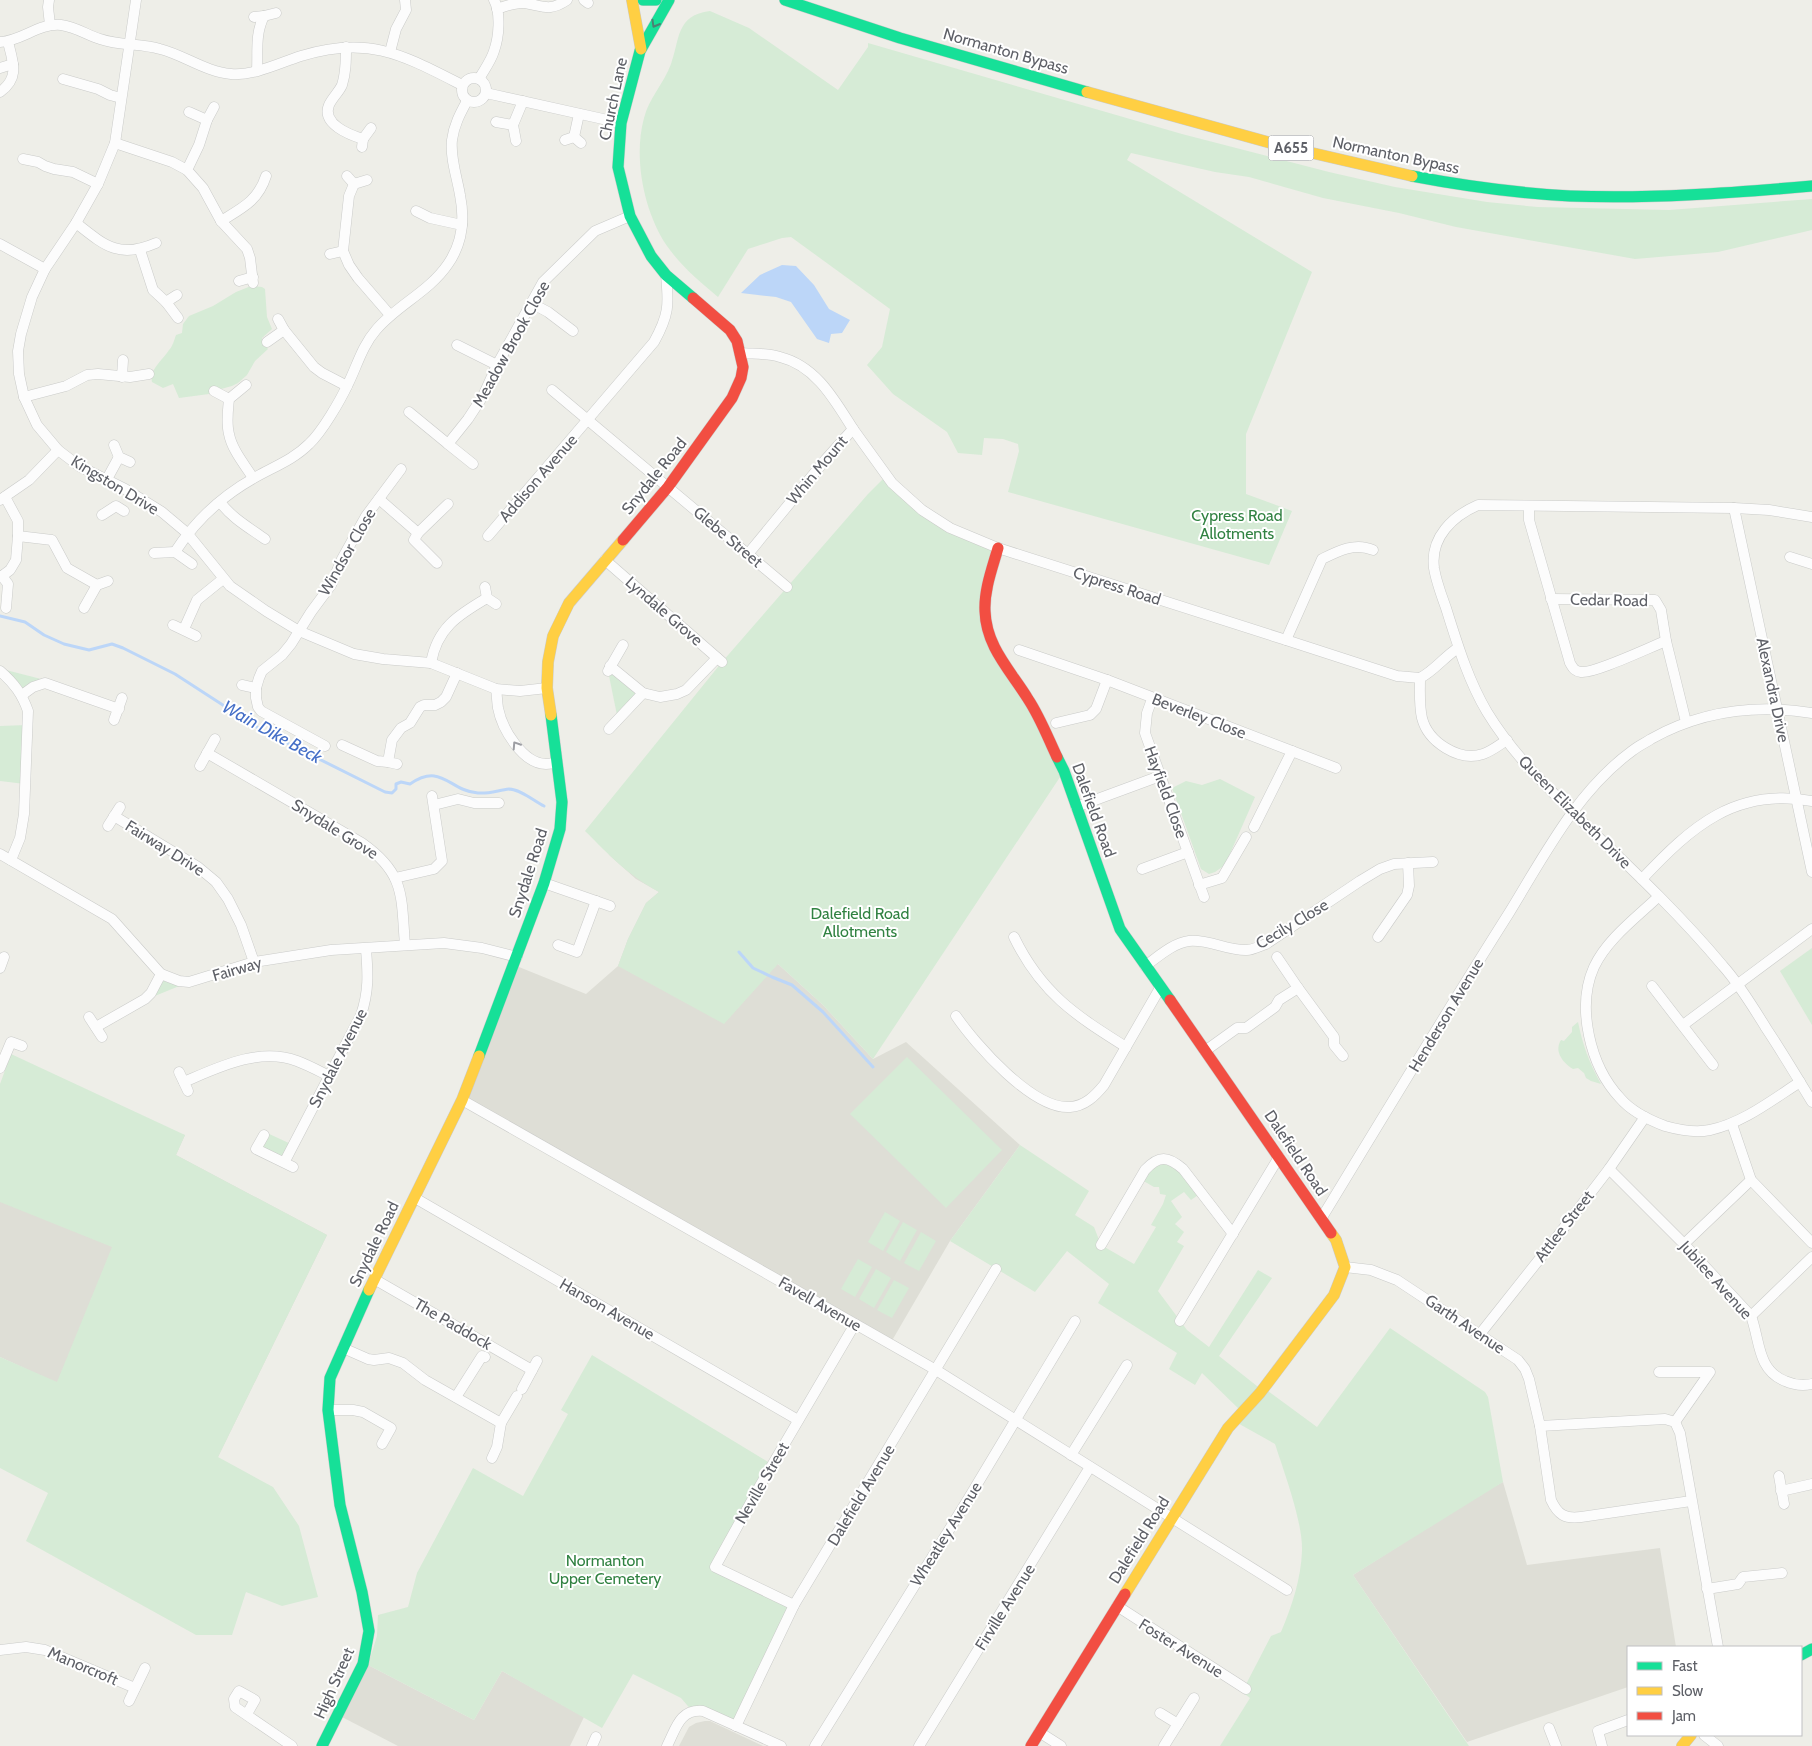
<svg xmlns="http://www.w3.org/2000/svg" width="1812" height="1746" viewBox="0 0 1812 1746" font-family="Cabin,sans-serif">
  <rect width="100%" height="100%" fill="#eeeee8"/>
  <!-- education -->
  <g fill="#deded6">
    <polygon points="608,854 778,964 823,1005 873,1059 906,1042 1020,1145 950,1241 890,1344 462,1100 514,965 586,994 618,966 628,939 646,903 659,892 636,879"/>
    <polygon points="0,1084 185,1135 176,1155 327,1235 218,1457 0,1357"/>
    <polygon points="1503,1482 1527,1565 1660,1548 1676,1647 1628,1647 1628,1687 1467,1742 1353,1575 1484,1492"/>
    <polygon points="368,1665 474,1720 502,1671 584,1717 570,1746 398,1746 342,1717"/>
    <polygon points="705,1721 710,1721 763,1746 679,1746 689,1727 696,1723"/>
  </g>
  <!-- green -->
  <g fill="#d6ebd6">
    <path d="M710,11L749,28L838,90L868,47V43L1182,134L1329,172L1395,187L1487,202L1538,207L1669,210L1812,199V230L1718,252L1635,259L1456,227L1399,213L1323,198L1249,177L1215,172L1131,153L1127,160L1312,272L1246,434V494L1292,511L1269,565L1008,492L1019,451L1018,444L1003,439L984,438L982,455L958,453L947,432L893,394L867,365L882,347L890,309L791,237L782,238L748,249L718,297C700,282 681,266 667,246C644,212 633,158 644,118C649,98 664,83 671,64C680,39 676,15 710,11Z"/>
    <path d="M251,286L262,287L265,289L267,317L272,329L262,338V342L268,349L255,361L247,375L238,383L232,386L221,389L214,386L209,394L179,398L173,384L163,388L152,382C149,369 163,360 169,350C173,346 174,340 176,335L182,333L183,324L189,316L213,306L236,292Z"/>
    <path d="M886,476L922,510L998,548L986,591L991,641L1064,771L873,1059L823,1005L778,964L724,1024L618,966L628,939L646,903L659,892C628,875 610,856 585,831L722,662L868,494Z"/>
    <polygon points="2,669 45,680 22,695"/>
    <polygon points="608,671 643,693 618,720"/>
    <polygon points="27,725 25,784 0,781 0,726"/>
    <polygon points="1220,779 1255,797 1225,865 1215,872 1209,874 1201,869 1172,788 1186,781 1202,785"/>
    <polygon points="1812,948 1812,1025 1780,971"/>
    <polygon points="161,974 189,982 150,998"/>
    <path d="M1578,1022C1583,1046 1589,1062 1601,1084L1591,1081L1586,1078L1584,1073L1578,1068L1573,1069C1562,1062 1554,1051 1561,1040L1564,1041L1572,1032V1027Z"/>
    <polygon points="11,1054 185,1135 176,1155 327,1235 218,1457 273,1487 299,1526 318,1597 282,1606 246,1592 232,1635 196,1635 26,1541 48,1493 0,1468 0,1357 57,1382 112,1247 0,1202 0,1084"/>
    <polygon points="907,1057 1002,1150 946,1208 850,1114"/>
    <polygon points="265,1132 293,1145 285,1161 256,1149"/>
    <path d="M1020,1145L1089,1191L1075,1215L1094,1227L1101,1245L1134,1264L1156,1227L1151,1225L1163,1204L1166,1195L1160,1194L1159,1187H1154L1140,1179L1167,1158L1201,1193L1191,1200L1184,1192L1171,1201L1182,1217L1175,1224L1184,1232L1177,1242L1184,1246L1158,1291L1187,1330L1209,1347L1258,1270L1272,1278L1219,1356L1262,1390L1264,1388L1317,1427L1390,1328L1485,1392L1488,1397L1503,1482L1353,1575L1469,1746H1220L1250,1698L1242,1692L1271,1636L1281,1632C1292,1606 1301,1579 1302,1551C1303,1522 1284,1472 1275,1444L1234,1421L1242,1412L1202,1373L1195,1385L1169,1369L1177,1353L1098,1303L1109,1284L1067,1251L1035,1292L950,1241Z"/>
    <polygon points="885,1212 900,1221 883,1251 868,1242"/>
    <polygon points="903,1222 917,1230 900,1261 886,1252"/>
    <polygon points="921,1232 936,1241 919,1271 904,1263"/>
    <polygon points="858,1259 872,1267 855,1297 841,1289"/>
    <polygon points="876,1269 891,1278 874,1308 859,1299"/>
    <polygon points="894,1280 909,1288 892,1318 877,1310"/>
    <polygon points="592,1355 773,1465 715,1567 794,1605 736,1726 693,1712 681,1698 633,1674 602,1728 502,1671 474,1720 368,1665 377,1636 378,1615 408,1607 417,1573 473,1468 523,1496 568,1414 561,1410"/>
  </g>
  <!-- water -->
  <polygon fill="#bcd6f8" points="782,265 796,266 814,285 829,309 850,320 842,333 831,334 829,343 817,339 791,302 776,297 741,293 760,275"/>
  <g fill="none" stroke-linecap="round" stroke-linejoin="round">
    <!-- stream -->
    <g stroke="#bcd6f8" stroke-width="3">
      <path d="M0,616L25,622L44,635L64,644L89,650L112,644L123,648L175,674L263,731L385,792L392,793L396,789V784L401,782L410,784C442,762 449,791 478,793C489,794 499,790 509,789C520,789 534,801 544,806"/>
      <polyline points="739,952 753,968 772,977 792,985 823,1012 873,1067"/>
    </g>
    <defs>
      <g id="street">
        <polyline points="49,0 48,7 50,25"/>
        <polyline points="136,0 115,143 98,184 76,223 45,269 32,297 21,334 18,351 19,374 24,397 37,425 58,450 79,466 125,489 162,512 187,533 230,586 266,611 299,631 354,654 383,659 431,663 496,689 520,691 547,688"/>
        <polyline points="584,0 588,3"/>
        <path d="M497,9C506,6 515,2 525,3C544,6 549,12 567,0"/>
        <polyline points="254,17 264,16 276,13"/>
        <path d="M0,42C22,41 38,23 61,25C76,27 87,35 100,39C120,46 140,43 160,49C184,55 206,72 231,74C254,76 279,63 301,56C369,35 403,55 462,85"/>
        <path d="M346,47C346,60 346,73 342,85C339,92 332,98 329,105C321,124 350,135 363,139L362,147"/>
        <polyline points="390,52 396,29 406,10 405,0"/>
        <polyline points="0,68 13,64"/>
        <path d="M257,70C258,51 255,34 264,16"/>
        <circle cx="474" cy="90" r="12"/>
        <polyline points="63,79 98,89 110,95 121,98"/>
        <path d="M479,79C484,70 491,61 494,51C499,37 501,13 494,0"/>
        <path d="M0,92C20,78 13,62 8,42"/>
        <polyline points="486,93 621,123"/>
        <polyline points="207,120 214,107"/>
        <polyline points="496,122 513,125"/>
        <polyline points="574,137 579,114"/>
        <polyline points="363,139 371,128"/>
        <polyline points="565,140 574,137 581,143"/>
        <polyline points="516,141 513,125 523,101"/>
        <polyline points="115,143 172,162 187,170 203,188 221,221 247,249 250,258 253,283"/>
        <polyline points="23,159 38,162 45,166 54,169 73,172 98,184"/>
        <polyline points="187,170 199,145 207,120 189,112"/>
        <polyline points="347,176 354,184 367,180"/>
        <polyline points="354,184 349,196 343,251 349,265 358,278 390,315"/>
        <polyline points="416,211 430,218 462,225"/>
        <path d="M221,221C242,208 258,201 266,176"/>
        <path d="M76,223C105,246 119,259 156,243"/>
        <polyline points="0,244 45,269"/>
        <polyline points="140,250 153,290 166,302 178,318"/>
        <polyline points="330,254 343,251"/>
        <polyline points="239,281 253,277"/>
        <polyline points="166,302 177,295"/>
        <polyline points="531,303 548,312 573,331"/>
        <polyline points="278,319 284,330 314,367 322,373 347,386"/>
        <polyline points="267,342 284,330"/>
        <polyline points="457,345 497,365"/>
        <path d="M741,353C754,354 768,353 780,357C816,366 834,399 853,429L826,459L748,554"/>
        <polyline points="122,377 123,360"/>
        <path d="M246,385L229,399C228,410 226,423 229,434C232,450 245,465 253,478"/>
        <polyline points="552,390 787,587"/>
        <polyline points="214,391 229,399"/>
        <polyline points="24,397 66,386 87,375 98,374 130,377 149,374"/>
        <polyline points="409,412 448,444"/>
        <polyline points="853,429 892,483 922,510 950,528 998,548 1286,640 1397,676 1420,678"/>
        <polyline points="114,445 119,457 130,462"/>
        <polyline points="473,464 448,444 468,419 483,396 497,365 543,282 595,231 630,216"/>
        <polyline points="107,479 119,457"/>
        <polyline points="379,499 418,533"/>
        <polyline points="0,500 29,480 58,450"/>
        <path d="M220,502C232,518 248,527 265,539"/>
        <path d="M1529,506V520L1570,663C1573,668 1574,671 1581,672C1594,674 1650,647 1666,641"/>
        <polyline points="1734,508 1812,872"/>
        <polyline points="102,515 116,506 124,511"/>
        <path d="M1812,517L1769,510L1734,508L1478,505C1453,516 1430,537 1434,568C1436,581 1441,594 1446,608C1457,643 1468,680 1487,712C1515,758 1554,794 1592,831C1637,874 1683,918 1723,966C1740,985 1753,1007 1766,1028C1782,1052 1797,1077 1812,1102"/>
        <polyline points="18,536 52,540 67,568 97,585"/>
        <path d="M488,536L654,342C669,315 669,305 666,275"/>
        <path d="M175,552C195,521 222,496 254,478C273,467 293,460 309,444C322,432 340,401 348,384C357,366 362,346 376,330C397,305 429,292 448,264C462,244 465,220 460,195C457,177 450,158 452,140C454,125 460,114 467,101"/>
        <polyline points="154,553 175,552 192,564"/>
        <polyline points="1790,557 1812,564"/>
        <polyline points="605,560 722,662"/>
        <polyline points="437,563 414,540 418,533 448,504"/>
        <polyline points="0,576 2,576 10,570 16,560 18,536 18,521 5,497"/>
        <polyline points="2,576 8,584 6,608"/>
        <polyline points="485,587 487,598 496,604"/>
        <polyline points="1551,599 1655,600 1661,610 1666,641 1686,722"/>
        <polyline points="84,608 97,585 108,581"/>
        <polyline points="173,625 196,636"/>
        <polyline points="184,629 197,600 223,579"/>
        <path d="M1286,640L1322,559C1338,551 1355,542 1373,550"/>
        <path d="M1458,648C1444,657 1434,671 1420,678C1420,691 1419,705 1422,718C1428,742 1459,762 1483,754C1492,751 1499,745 1507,740"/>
        <polyline points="1019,650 1107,680 1336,768"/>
        <path d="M431,663C437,628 458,615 487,598"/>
        <polyline points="610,666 643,693 660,697 677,694 686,690 717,658"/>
        <path d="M0,671C14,683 22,694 28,711L24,814L20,838L11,860"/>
        <polyline points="608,671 623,645"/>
        <polyline points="242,685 256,688"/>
        <path d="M496,689C497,695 497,702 498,708C502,729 523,764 546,764C550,764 554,763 557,762"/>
        <polyline points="22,695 33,687 45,683 119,709"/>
        <polyline points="1152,699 1147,713 1145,733 1204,897"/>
        <polyline points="114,720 122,698"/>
        <polyline points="1056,723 1090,715 1096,709 1107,680"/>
        <polyline points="609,729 643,693"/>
        <polyline points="342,745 377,761 388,762"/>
        <polyline points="325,746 261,711 258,707 256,698 256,688 259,678 262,671 282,655 291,644 311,612 331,585 342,559 366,516 401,469"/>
        <path d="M207,753L362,843C406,874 401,897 405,945"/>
        <polyline points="397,764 388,762 392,740 401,728 410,723 420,707 424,705 435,705 441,702 446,697 457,673"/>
        <polyline points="200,766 215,739"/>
        <polyline points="434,805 458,799 474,803 499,803"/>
        <polyline points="1076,807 1160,776"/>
        <polyline points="114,816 198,867 216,882 228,899 241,925 254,962"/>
        <polyline points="108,826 120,807"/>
        <polyline points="1254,827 1292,751"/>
        <polyline points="0,854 112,919 161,974 179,981 189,982 254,962 331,950 444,943 482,948 517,957"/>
        <polyline points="1142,869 1188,852"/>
        <polyline points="395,878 434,869 442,861 432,796"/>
        <path d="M1642,879C1691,827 1735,787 1812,801"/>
        <polyline points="544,883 610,906"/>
        <polyline points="1199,885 1222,878 1246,837"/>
        <path d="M1658,897C1637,917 1607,939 1594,967C1576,1007 1590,1066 1620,1098C1631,1111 1649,1120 1665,1126C1679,1130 1696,1133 1710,1130C1743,1123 1772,1100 1800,1082"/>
        <path d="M1014,937C1041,993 1075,1015 1126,1047"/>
        <polyline points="1378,937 1407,895 1409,886 1408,863"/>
        <polyline points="558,945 577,952 596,901"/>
        <polyline points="1277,957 1298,988"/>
        <path d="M1145,966C1158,957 1173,943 1189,941C1209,939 1228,951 1247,950C1253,950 1260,946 1266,944L1360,881L1380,869L1394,864L1433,862"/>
        <polyline points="0,968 4,957"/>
        <polyline points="1652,986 1713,1065"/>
        <path d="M956,1016C975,1044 1033,1110 1070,1107C1085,1106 1095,1096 1104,1085L1160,988"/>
        <polyline points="89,1017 102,1037"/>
        <polyline points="1683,1025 1812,929"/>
        <polyline points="96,1027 145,999 151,993 161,974"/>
        <polyline points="1205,1051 1237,1028 1246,1028 1275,1007 1279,1000 1298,988 1334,1037 1334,1045 1343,1056"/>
        <polyline points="0,1068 11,1042 22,1046"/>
        <polyline points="179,1072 188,1091"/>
        <path d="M184,1082C219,1067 259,1047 297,1061C308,1065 319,1071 329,1076"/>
        <polyline points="462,1100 936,1370 1287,1590"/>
        <polyline points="1732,1124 1751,1180 1812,1243"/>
        <polyline points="264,1135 256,1149 293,1167"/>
        <path d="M285,1161L361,1015C369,991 368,974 366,949"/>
        <path d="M1609,1169L1684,1244L1751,1316C1760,1340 1757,1370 1785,1381C1794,1385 1803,1386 1812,1384"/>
        <polyline points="415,1198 798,1420"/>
        <path d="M1321,1219C1383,1117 1445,1014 1509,913C1544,856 1577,791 1632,751C1638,746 1645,743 1651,739C1701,711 1755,704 1812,713"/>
        <polyline points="1684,1244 1751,1180"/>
        <path d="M1101,1245L1145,1170C1159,1155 1168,1156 1183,1169L1233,1234"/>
        <path d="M1345,1267L1371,1270L1397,1280L1518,1360L1525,1369L1529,1379L1540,1426L1551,1500C1558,1515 1565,1519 1581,1517L1691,1501"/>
        <polyline points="374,1279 532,1370"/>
        <polyline points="1751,1316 1812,1257"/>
        <polyline points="1180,1321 1279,1157"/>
        <polyline points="1480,1334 1553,1242 1609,1169 1645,1117"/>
        <polyline points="343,1348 368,1359 374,1360 389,1358 403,1363 425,1380 501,1423"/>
        <polyline points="1659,1372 1710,1372 1675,1422"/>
        <polyline points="522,1389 537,1361"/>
        <polyline points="456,1397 482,1356 485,1357"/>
        <polyline points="328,1410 353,1410 363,1412 391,1428 382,1444"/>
        <polyline points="1540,1426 1665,1419 1675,1422 1680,1433 1718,1647"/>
        <polyline points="1071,1455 1127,1365"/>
        <polyline points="492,1458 497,1447 501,1423 517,1396"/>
        <polyline points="1779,1476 1784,1504"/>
        <polyline points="1781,1491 1812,1484"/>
        <polyline points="1707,1589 1738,1584 1743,1577 1782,1573"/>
        <polyline points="794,1605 715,1567 761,1484 855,1324"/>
        <polyline points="1117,1606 1246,1689"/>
        <polyline points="0,1650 26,1647 45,1650 135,1688"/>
        <polyline points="129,1701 145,1668"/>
        <polyline points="1160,1713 1178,1724"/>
        <polyline points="247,1714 255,1700 239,1691 234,1699 235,1707 292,1746"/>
        <polyline points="736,1726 794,1605 996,1269"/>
        <polyline points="1549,1728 1556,1746"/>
        <polyline points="1039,1732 1061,1746"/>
        <polyline points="1704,1735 1718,1746"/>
        <polyline points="592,1746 596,1737"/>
        <path d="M667,1746C676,1729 679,1709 703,1711L781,1746"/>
        <polyline points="815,1746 967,1501 1075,1321"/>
        <polyline points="919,1746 1090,1467"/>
        <polyline points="1164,1746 1194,1698"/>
        <polyline points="1602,1746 1598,1731 1628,1720"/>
      </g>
      <g id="fast">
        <polyline points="643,0 656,0"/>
        <polyline points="669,0 640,51 621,123 618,167 630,216 651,256 666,275 693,298"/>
        <polyline points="785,0 900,38 1087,92"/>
        <path d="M1412,176C1464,186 1517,193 1570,196C1651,199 1732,193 1812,186"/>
        <polyline points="1057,757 1064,771 1120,929 1170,1000"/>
        <polyline points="479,1056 544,883 560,829 562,802 551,715"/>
        <polyline points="1801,1655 1812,1649"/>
        <polyline points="322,1746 363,1664 369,1631 362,1592 340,1505 328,1410 330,1378 369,1290"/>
      </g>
      <g id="slow">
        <polyline points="632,0 641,49"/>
        <polyline points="1087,92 1282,146 1412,176"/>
        <polyline points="551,715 547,688 548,662 553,636 569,603 623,540"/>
        <polyline points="369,1290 462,1100 479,1056"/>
        <polyline points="1125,1594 1228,1428 1260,1393 1334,1295 1345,1267 1336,1240 1331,1233"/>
        <polyline points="1682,1746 1691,1735"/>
      </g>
      <g id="jam">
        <polyline points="623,540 668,487 732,398 741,378 743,367 737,341 730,330 693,298"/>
        <path d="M998,548C992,569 984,590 985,611C986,647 1011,671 1028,699C1040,717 1048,738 1057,757"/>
        <polyline points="1170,1000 1331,1233"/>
        <polyline points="1031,1746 1125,1594"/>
      </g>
    </defs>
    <!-- street casing -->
    <use href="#street" stroke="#cacbc9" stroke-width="11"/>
    <!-- fast casing -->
    <use href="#fast" stroke="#cbcbca" stroke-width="12"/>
    <!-- slow casing -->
    <use href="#slow" stroke="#cbcbca" stroke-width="12"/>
    <!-- jam casing -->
    <use href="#jam" stroke="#cbcbca" stroke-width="12"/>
    <!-- street -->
    <use href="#street" stroke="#fcfcfc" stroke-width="10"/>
    <!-- fast -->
    <use href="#fast" stroke="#16e098" stroke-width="11"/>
    <!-- slow -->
    <use href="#slow" stroke="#ffcf43" stroke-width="11"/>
    <!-- jam -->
    <use href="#jam" stroke="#f24e42" stroke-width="11"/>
  </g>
  <!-- one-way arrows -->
  <defs><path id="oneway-chevron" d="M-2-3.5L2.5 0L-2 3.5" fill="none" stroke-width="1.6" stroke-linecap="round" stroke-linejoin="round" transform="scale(1.25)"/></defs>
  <use stroke="#4c8073" href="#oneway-chevron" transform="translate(655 24) rotate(120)"/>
  <use stroke="#9d9ea3" href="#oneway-chevron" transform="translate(516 745) rotate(-123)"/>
  <g text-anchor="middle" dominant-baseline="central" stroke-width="4" stroke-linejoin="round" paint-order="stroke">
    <!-- shield labels -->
    <rect fill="#fff" stroke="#8e9095" stroke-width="1" x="1268.5" y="135.5" width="45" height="25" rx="4"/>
    <g font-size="15" font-weight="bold" fill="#5e6067">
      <text x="1291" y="148">A655</text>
    </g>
    <!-- street labels -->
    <g font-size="16" fill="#5e6067" stroke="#fff">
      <text transform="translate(1006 51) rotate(16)">Normanton Bypass</text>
      <text transform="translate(613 99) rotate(-78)">Church Lane</text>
      <text transform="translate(1396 155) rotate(12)">Normanton Bypass</text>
      <text transform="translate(511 344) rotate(-61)">Meadow Brook Close</text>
      <text transform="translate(817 470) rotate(-50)">Whin Mount</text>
      <text transform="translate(654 476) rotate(-51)">Snydale Road</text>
      <text transform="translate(538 478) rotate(-49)">Addison Avenue</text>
      <text transform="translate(115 485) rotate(31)">Kingston Drive</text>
      <text transform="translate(728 537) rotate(40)">Glebe Street</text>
      <text transform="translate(347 552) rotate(-60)">Windsor Close</text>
      <text transform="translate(1117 586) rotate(18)">Cypress Road</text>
      <text transform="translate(1609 600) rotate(1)">Cedar Road</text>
      <text transform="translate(664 611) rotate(41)">Lyndale Grove</text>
      <text transform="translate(1773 690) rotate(78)">Alexandra Drive</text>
      <text transform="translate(1199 716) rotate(21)">Beverley Close</text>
      <text transform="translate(1166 792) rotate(70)">Hayfield Close</text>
      <text transform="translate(1094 810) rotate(70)">Dalefield Road</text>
      <text transform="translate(1575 812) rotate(45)">Queen Elizabeth Drive</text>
      <text transform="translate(335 829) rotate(32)">Snydale Grove</text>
      <text transform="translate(165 848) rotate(32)">Fairway Drive</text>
      <text transform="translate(528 873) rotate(-72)">Snydale Road</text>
      <text transform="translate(1292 924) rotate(-31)">Cecily Close</text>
      <text transform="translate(237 969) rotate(-16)">Fairway</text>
      <text transform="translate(1446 1015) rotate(-59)">Henderson Avenue</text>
      <text transform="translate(338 1058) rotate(-63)">Snydale Avenue</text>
      <text transform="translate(1296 1153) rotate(56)">Dalefield Road</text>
      <text transform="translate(1564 1226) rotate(-52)">Attlee Street</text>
      <text transform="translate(374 1244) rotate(-64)">Snydale Road</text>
      <text transform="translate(1716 1280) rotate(48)">Jubilee Avenue</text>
      <text transform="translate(820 1304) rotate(30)">Favell Avenue</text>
      <text transform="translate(607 1309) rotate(30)">Hanson Avenue</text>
      <text transform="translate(453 1324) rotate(30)">The Paddock</text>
      <text transform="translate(1465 1324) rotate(34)">Garth Avenue</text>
      <text transform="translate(762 1483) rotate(-60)">Neville Street</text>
      <text transform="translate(861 1495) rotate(-59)">Dalefield Avenue</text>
      <text transform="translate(946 1534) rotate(-58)">Wheatley Avenue</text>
      <text transform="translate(1139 1540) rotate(-58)">Dalefield Road</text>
      <text transform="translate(1005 1607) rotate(-58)">Firville Avenue</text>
      <text transform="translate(1181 1648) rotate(32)">Foster Avenue</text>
      <text transform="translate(83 1666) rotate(23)">Manorcroft</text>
      <text transform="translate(334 1683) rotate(-66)">High Street</text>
    </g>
    <!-- park labels -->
    <g font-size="16" fill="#318242" stroke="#fff">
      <text x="1237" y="515">Cypress Road<tspan x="1237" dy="18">Allotments</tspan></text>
      <text x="860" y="913">Dalefield Road<tspan x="860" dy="18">Allotments</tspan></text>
      <text x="605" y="1560">Normanton<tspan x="605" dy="18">Upper Cemetery</tspan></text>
    </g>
    <!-- water labels -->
    <g font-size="18" font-style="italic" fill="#456fc7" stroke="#fff">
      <text transform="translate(272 732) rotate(29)">Wain Dike Beck</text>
    </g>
  </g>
  <!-- legend -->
  <rect x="1627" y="1646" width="175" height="90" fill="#ffffff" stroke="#bfbfc2"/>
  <rect x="1637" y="1662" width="25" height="8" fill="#16e098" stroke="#bfbfc2"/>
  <text x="1672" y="1671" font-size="15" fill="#5e6067">Fast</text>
  <rect x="1637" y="1687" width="25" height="8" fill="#ffcf43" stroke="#bfbfc2"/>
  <text x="1672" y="1696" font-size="15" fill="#5e6067">Slow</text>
  <rect x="1637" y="1712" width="25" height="8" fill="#f24e42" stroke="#bfbfc2"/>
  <text x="1672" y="1721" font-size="15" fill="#5e6067">Jam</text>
</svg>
